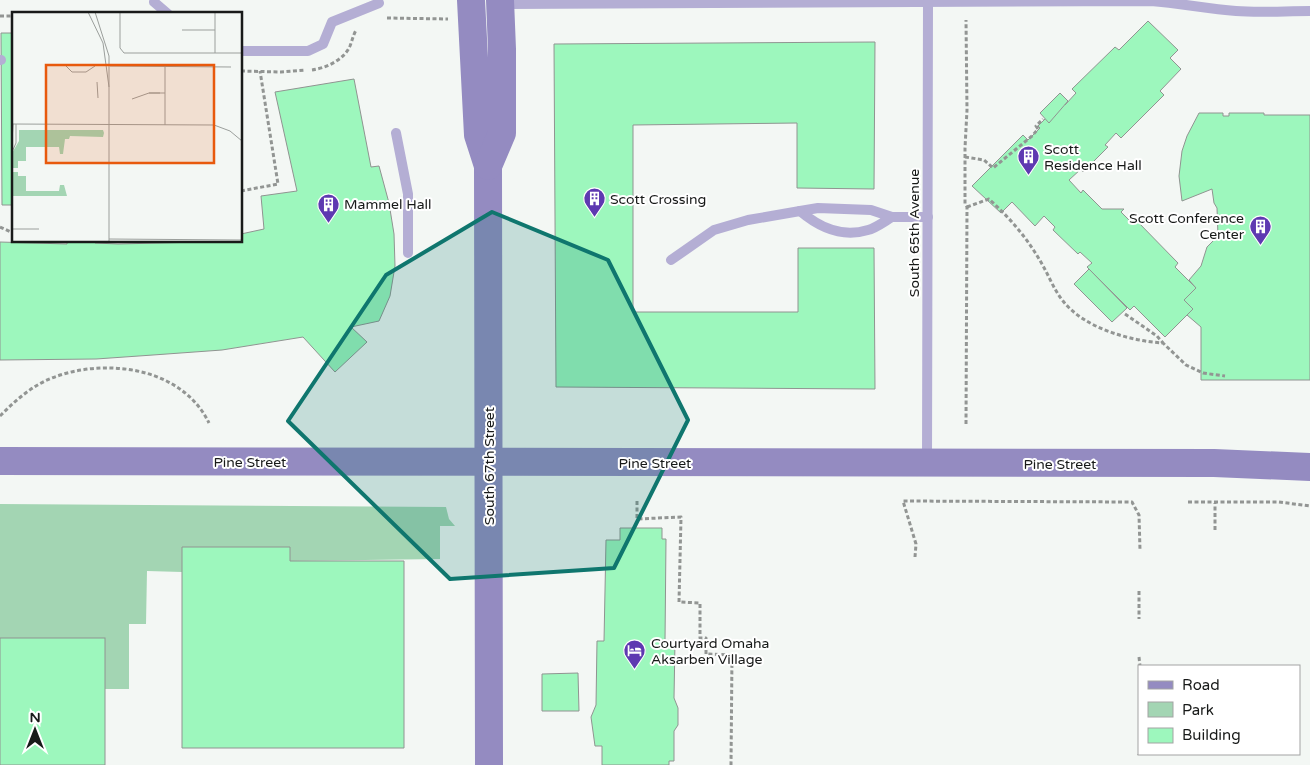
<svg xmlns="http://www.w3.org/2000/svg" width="1310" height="765" viewBox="0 0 1310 765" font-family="'Varela Round',sans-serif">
  <rect width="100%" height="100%" fill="#f3f7f4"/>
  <!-- green -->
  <polygon fill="#a3d5b3" points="0,504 446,507 449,519 455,526 440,526 440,559 290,561 290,547 182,547 182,572 147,571 146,624 129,624 129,689 105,689 105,638 0,638"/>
  <!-- building -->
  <g fill="#9df7bd" stroke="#909491">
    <polygon points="1148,21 1178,50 1170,58 1181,69 1160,91 1164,95 1121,138 1116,133 1105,145 1108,147 1083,172 1081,169 1069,180 1081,193 1083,190 1102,209 1124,209 1121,212 1133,224 1136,220 1178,263 1175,267 1196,288 1184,300 1193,309 1165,337 1134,306 1130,310 1087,267 1092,263 1080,252 1078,254 1053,230 1055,227 1044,216 1035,226 1012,202 1001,213 972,186 1023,135 1028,140 1040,128 1038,126 1062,102 1065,105 1076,93 1072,89 1115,47 1119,50"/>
    <polygon points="1,33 14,33 14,205 2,205"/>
    <polygon points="875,42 874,189 797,188 797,123 633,125 633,312 798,312 798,248 874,248 875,389 556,387 554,44"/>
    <polygon points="354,79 371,167 379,166 389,203 394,234 395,266 390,296 379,321 351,327 367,342 335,372 303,337 222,350 153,355 96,359 0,360 0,242 67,244 67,241 95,241 95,243 118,244 241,241 241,234 264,229 261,196 297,191 275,92"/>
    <polygon points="1060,93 1068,101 1049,123 1040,113"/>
    <polygon points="1199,113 1223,113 1223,116 1229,116 1229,113 1264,113 1264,115 1310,115 1310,380 1201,380 1201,327 1187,315 1193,309 1184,300 1196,288 1189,280 1201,266 1207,247 1218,236 1217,208 1214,203 1212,189 1182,201 1179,176 1182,151 1187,136"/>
    <polygon points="1089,269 1127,308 1112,322 1074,284"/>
    <polygon points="620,528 662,528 662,539 666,539 665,641 675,641 674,698 678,708 678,725 674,731 674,761 669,761 669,765 602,765 602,746 595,746 591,717 596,705 597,641 604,641 606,540 620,540"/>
    <polygon points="182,547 290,547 290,561 404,561 404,748 182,748"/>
    <rect x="0" y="638" width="105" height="127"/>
    <polygon points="578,673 579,711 542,711 542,674"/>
  </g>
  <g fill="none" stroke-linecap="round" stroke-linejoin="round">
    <!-- path -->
    <g stroke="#929593" stroke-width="3" stroke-dasharray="4 2.5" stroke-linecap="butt">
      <polyline points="0,16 14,16"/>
      <polyline points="387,18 448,19"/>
      <path d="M312,70C326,68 344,60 350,46C352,41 353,36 356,30"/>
      <polyline points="241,71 281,72 305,70"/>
      <polyline points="965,157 984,160 993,168 1032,136 1038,129 1036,126 1043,119"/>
      <polyline points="241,191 278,184 260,71"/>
      <path d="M967,207L989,199C1010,218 1028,239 1042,264C1049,276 1054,290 1063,301C1084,328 1130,341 1163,343L1186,365L1203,373L1225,376"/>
      <polyline points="0,227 13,233"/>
      <polyline points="1125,314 1157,336 1163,343"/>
      <path d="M0,416C14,402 27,390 45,381C99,356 181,365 209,423"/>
      <polyline points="966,424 967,207 965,204 965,148 967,110 966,20"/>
      <polyline points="637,501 637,519 681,517 679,602 700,603 700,638 706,638 706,654 732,655 731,765"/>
      <polyline points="1188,502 1279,502 1310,506"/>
      <polyline points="1215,530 1215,503"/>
      <polyline points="915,557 916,544 903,501 1132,502 1139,515 1140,550"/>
      <polyline points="1139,591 1139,619"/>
      <polyline points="1139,657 1140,666"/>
      <polyline points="1139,754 1139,755"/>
    </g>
    <!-- lane -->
    <g stroke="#b4aed4" stroke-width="10">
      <polyline points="154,2 168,14"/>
      <path d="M501,4L1151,1C1180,3 1207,9 1236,11C1260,13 1285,11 1310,11"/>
      <polyline points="241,51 308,51 323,44 332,22 379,3"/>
      <polyline points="0,60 1,60"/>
      <polyline points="396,133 408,194 408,253"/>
      <path d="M892,217C885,221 876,228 868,230C842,238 820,228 800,211L818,208L871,210L892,217H928"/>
      <polyline points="671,260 714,230 748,220 800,211"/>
      <polyline points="927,463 928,2"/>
    </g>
    <!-- secondary -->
    <g stroke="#948bc1" stroke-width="28">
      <polyline points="471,0 478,135 488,166 489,765"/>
      <polyline points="488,166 502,133 502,49 500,0"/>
      <polyline points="0,461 1214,463 1310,467"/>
    </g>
  </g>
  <!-- marked area -->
  <path fill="#0f766e" fill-opacity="0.2" stroke="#0f766e" stroke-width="4" stroke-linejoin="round" d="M492,212L608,260L688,420L614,568L450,579L288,421L386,275Z"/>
  <!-- icons -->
  <defs>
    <symbol id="building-pin" viewBox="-11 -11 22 30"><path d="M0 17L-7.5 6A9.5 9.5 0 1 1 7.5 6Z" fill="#5e39b1" stroke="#fff"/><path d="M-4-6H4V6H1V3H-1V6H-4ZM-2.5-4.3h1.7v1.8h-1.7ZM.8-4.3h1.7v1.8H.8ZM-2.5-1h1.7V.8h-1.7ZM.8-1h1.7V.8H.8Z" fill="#fff"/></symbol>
    <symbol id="hotel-pin" viewBox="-11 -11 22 30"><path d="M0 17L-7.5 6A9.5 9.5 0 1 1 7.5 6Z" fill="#5e39b1" stroke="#fff"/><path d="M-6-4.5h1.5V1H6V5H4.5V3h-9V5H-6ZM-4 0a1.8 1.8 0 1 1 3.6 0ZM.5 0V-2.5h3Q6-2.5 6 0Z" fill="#fff"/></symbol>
  </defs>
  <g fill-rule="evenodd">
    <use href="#building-pin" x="1016" y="144" width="25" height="34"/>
    <use href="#building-pin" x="582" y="186" width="25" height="34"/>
    <use href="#building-pin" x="316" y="192" width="25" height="34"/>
    <use href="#building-pin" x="1248" y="214" width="25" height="34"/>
    <use href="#hotel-pin" x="622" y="638" width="25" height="34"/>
  </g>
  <g text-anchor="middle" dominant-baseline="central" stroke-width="4" stroke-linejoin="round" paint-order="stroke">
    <!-- poi labels -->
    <g font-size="14" fill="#181a19" stroke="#fff" text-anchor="start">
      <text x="1044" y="149">Scott<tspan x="1044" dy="16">Residence Hall</tspan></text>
      <text x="610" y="199">Scott Crossing</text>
      <text x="344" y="204">Mammel Hall</text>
      <text x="1244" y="218" text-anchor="end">Scott Conference<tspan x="1244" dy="16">Center</tspan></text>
      <text x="651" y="643">Courtyard Omaha<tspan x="651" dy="16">Aksarben Village</tspan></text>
    </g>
    <!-- street labels -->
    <g font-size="14" fill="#181a19" stroke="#fff">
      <text transform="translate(914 233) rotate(-90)">South 65th Avenue</text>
      <text x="250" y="462">Pine Street</text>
      <text x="655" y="463">Pine Street</text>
      <text x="1060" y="464">Pine Street</text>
      <text transform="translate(489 466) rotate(-90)">South 67th Street</text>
    </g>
  </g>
  <!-- overview -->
  <g transform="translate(12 12)">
    <rect width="230" height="230" fill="#f3f7f4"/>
    <path d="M7,118H91L92,121L91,125L58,124L57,127H53L51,142H48L47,135H14V149H6V156H0V141L7,129ZM0,160H6V164H14V179H47L48,173H52L55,184H0Z" fill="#a3d5b3"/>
    <path fill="none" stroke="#9b9f9c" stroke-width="1" d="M76,0L91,31L97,75V230M83,0L97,44V75M108,0V36L112,41H230M203,0V41M170,18H203M54,54L60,60H74L83,54M98,54L219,55M85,70L86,86M148,81H137H153M120,87L137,81M0,112L202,113L218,119L230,129M153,113V54M0,130L1,112M0,140L4,131V112M0,217H27M97,227L230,228"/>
    <path fill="#e8590c" fill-opacity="0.15" stroke="#e8590c" stroke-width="2.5" d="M34,53H202V151H34Z"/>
    <rect width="230" height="230" fill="none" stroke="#181a19" stroke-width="2.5"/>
  </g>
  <!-- legend -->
  <rect x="1138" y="665" width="162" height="90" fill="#ffffff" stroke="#a3a3a3"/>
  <rect x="1148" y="681" width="25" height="8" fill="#948bc1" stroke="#a3a3a3"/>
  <text x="1182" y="690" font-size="15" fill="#181a19">Road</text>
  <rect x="1148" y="702" width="25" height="15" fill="#a3d5b3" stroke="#a3a3a3"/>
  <text x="1182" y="715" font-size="15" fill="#181a19">Park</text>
  <rect x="1148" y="728" width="25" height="15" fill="#9df7bd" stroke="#a3a3a3"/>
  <text x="1182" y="740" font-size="15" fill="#181a19">Building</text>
  <!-- north arrow -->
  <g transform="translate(35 730)" stroke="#ffffff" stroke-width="4" paint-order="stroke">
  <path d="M0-4L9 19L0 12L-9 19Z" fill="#181a19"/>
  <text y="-8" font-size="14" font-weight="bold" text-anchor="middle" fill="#181a19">N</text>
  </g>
</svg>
